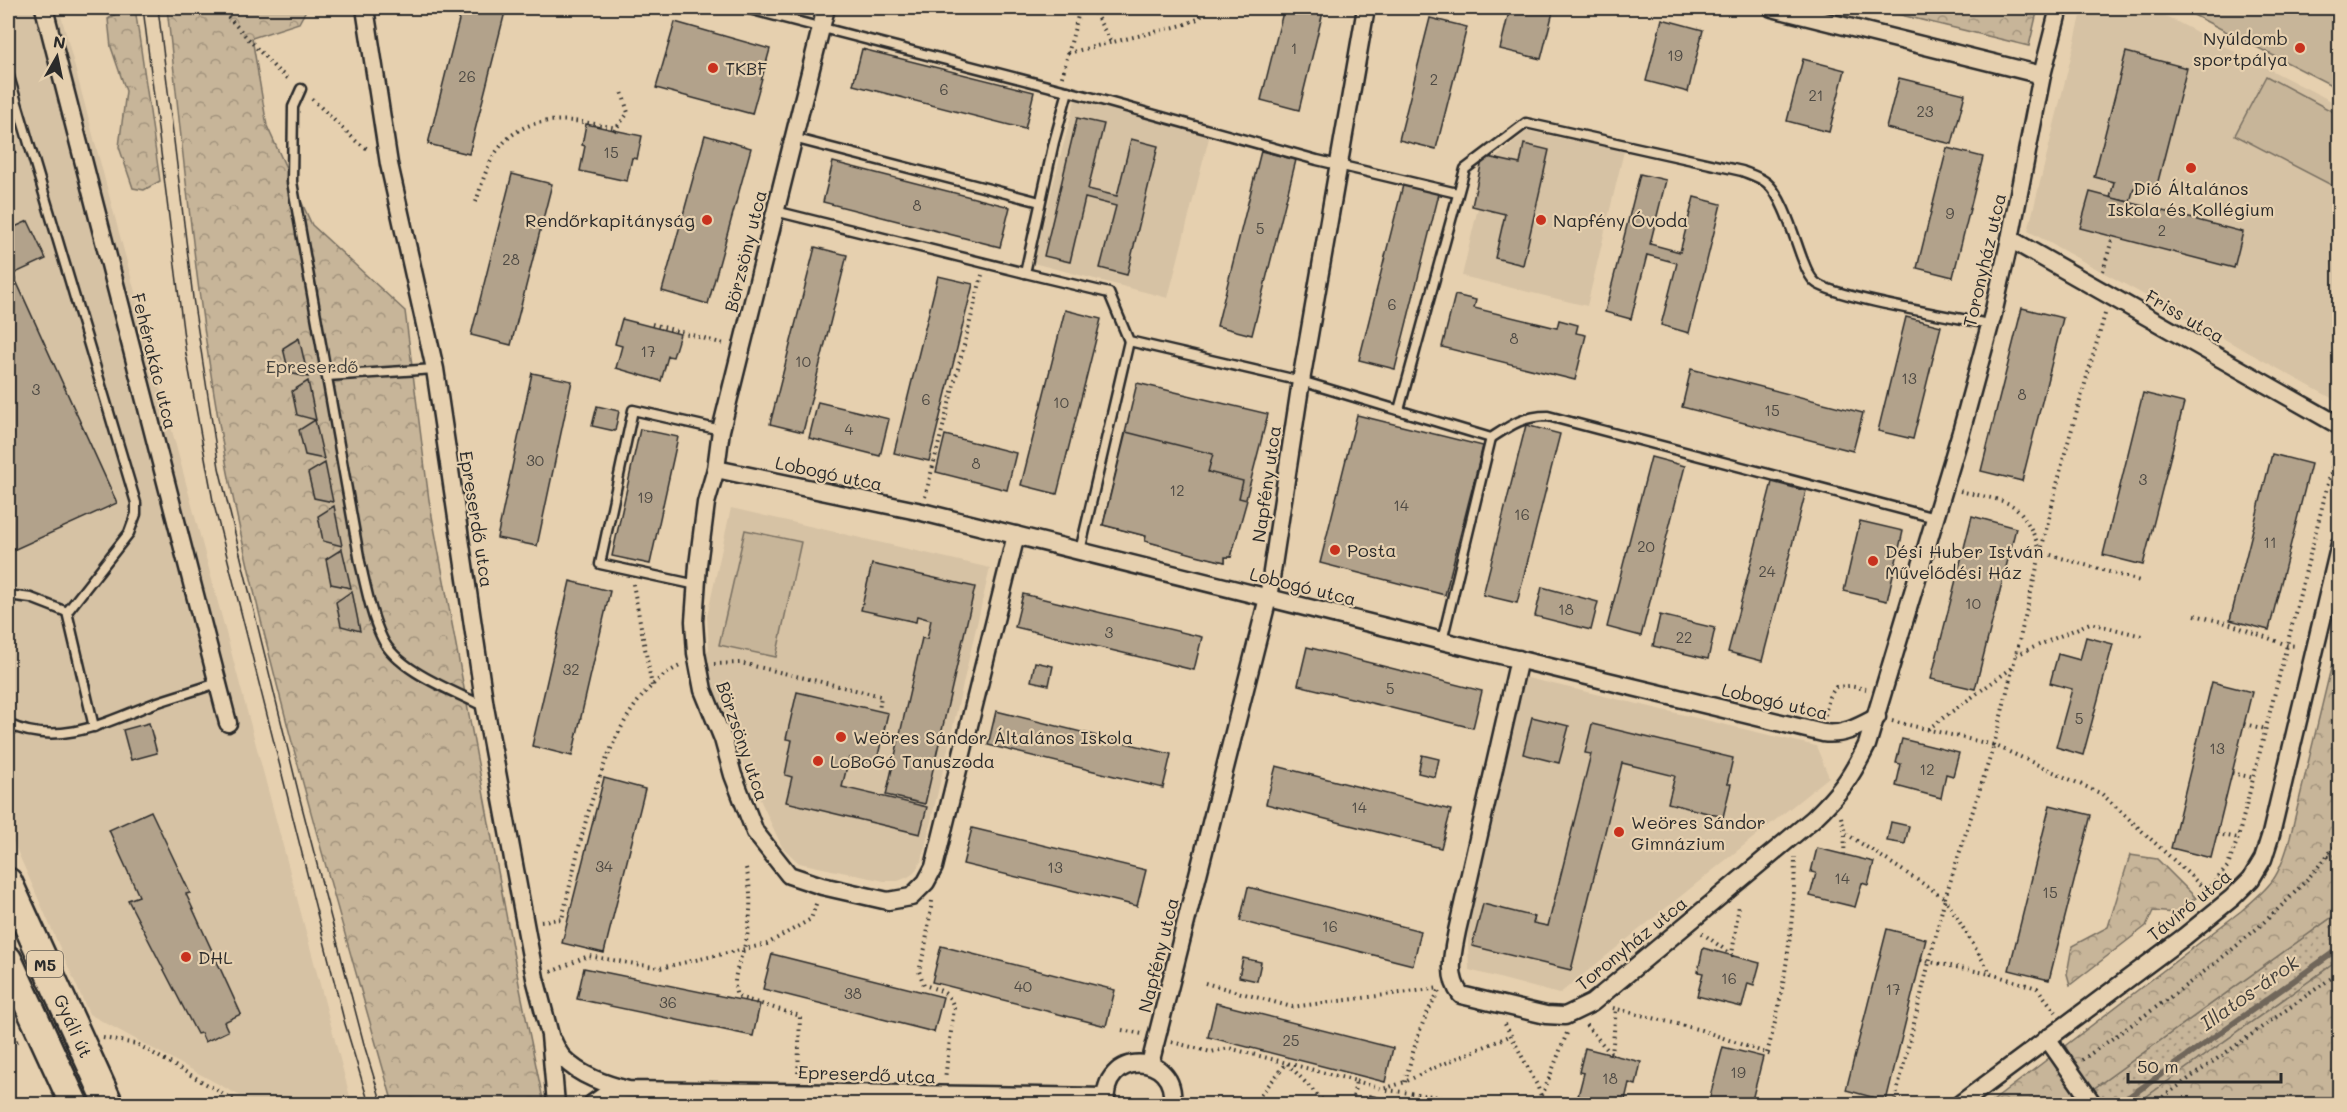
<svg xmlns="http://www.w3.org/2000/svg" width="2347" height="1112" viewBox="0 0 2347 1112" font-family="Mali,sans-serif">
  <defs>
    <pattern id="grass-dots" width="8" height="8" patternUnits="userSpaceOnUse" patternTransform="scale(1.5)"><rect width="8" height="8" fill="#c7b599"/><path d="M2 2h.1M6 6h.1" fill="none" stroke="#a2937d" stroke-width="1.8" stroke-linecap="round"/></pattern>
    <pattern id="forest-crowns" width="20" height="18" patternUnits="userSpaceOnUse" patternTransform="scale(1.5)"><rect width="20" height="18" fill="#c7b599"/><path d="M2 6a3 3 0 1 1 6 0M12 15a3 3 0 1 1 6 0" fill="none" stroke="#a2937d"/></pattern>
  </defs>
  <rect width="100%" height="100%" fill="#e6d0af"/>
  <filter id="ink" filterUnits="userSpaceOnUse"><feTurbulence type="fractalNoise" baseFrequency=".0167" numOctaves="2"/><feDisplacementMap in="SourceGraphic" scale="12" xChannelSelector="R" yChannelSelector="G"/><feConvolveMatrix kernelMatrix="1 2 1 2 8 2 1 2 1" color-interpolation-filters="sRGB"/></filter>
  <g filter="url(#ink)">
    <!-- built -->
    <g fill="#d6c2a4">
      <polygon points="8,8 59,8 352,1104 255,1104 89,1014 8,830"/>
      <polygon points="2083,8 2150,8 2339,105 2339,393 2335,400 2028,231"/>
      <polygon points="1075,100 1210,134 1168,298 1033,263"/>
      <polygon points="1527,131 1624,151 1587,306 1462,276 1488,165"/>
      <polygon points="731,508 990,568 922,860 914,873 908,877 898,881 884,881 799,863 782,847 698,665 709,649 707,616"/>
      <polygon points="1515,675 1816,746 1829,777 1559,994 1469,970 1466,888"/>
    </g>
    <!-- grass -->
    <polygon fill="url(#grass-dots)" stroke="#797062" stroke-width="1.5" points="2339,912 2339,960 2136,1104 2072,1104"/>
    <!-- forest -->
    <g fill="url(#forest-crowns)" stroke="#797062" stroke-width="1.5">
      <polygon points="125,8 135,8 160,181 144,190 133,188 119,147 126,91 111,47 108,19"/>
      <path d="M167,8H307L299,23L252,38L267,126L312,225L405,311L429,500L519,984L544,1104H393C339,911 281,718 238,521C201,352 186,179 167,8Z"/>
      <polygon points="1872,8 2038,8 2029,46"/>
      <path d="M2339,635V912L2072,1104H1989L2241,911C2272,885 2279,878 2290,838Z"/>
      <polygon points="2130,855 2157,859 2196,898 2175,913 2153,911 2146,926 2070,985 2067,974 2072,946 2108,927"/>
      <polygon points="2339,960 2339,1104 2136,1104"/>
    </g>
    <!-- pitch -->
    <g fill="#c7b599" stroke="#797062" stroke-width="1.5">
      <polygon points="2180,8 2339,8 2339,89"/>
      <polygon points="2266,76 2339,115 2339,189 2235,135"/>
      <polygon points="745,530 801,542 776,657 719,645"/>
    </g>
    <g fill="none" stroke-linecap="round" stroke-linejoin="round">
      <!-- stream -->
      <polyline stroke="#6f665a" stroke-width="6" points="2119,1104 2340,948"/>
    </g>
    <!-- building -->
    <g fill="#b2a28b" stroke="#2b2b2b" stroke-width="1.5">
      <polygon points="462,8 506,8 469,154 428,144"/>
      <polygon points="1284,8 1324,8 1299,110 1261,100"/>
      <polygon points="1510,8 1554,8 1541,59 1500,49"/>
      <polygon points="1430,18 1467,27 1436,149 1399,140"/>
      <polygon points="1662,19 1703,30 1688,92 1646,81"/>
      <polygon points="675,22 770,49 752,114 656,88"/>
      <polygon points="862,49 1034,92 1025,129 853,85"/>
      <polygon points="2126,52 2187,68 2155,193 2134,188 2130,202 2110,198 2114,182 2094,177"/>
      <polygon points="1803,59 1845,70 1829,132 1787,121"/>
      <polygon points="1899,78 1965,94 1952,144 1886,128"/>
      <polygon points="1077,118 1104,124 1088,189 1117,196 1131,139 1158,146 1127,275 1100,268 1116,206 1085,198 1070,262 1044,256"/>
      <polygon points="586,124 642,136 637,159 632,158 627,181 580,171 585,146 582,145"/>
      <polygon points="8,132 16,152 8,156"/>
      <polygon points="705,135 751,148 708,304 662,291"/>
      <polygon points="1524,144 1549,150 1523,265 1495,258 1505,214 1472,206 1483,156 1520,164"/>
      <polygon points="1947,148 1983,157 1953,277 1917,268"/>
      <polygon points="1261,151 1296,160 1252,335 1217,326"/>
      <polygon points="833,162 1010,207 1000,247 823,202"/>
      <polygon points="512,174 552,184 511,345 471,335"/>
      <polygon points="1640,174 1666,180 1650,244 1680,252 1694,197 1721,204 1689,333 1661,325 1677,263 1647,255 1631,319 1605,312"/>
      <polygon points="1403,185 1439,194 1395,369 1359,360"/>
      <polygon points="2090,192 2243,232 2234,268 2080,228"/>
      <polygon points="28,221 46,259 13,274 117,503 9,552 8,549 8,230"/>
      <polygon points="815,247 847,255 803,432 770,424"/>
      <polygon points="938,276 973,284 929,461 894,453"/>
      <polygon points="1455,295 1476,300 1474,308 1557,328 1559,320 1578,325 1576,333 1586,335 1575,380 1442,347"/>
      <polygon points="2022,308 2063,318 2022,481 1981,471"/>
      <polygon points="1065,310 1101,319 1057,494 1021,485"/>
      <polygon points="1906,317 1941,326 1913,439 1878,431"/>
      <polygon points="622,319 680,334 673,357 668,356 661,381 616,368 622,346 615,344"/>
      <polygon points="299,338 308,377 289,373 283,348"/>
      <polygon points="1691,369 1863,413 1853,451 1682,407"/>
      <polygon points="532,373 572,381 537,546 497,538"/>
      <polygon points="308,381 316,420 297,415 292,391"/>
      <polygon points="1137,383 1268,414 1231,557 1225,557 1225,562 1145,541 1146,536 1103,525"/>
      <polygon points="2143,393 2184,403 2143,565 2103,555"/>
      <polygon points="818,402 889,419 880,456 809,438"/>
      <polygon points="597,406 619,411 615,431 592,426"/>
      <polygon points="1357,415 1483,446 1445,595 1320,563"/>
      <polygon points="315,420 324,459 305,455 299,430"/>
      <polygon points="1526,425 1560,434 1517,603 1483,595"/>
      <polygon points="640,429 678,437 650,564 612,556"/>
      <polygon points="1126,432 1213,454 1208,472 1243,481 1239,498 1247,500 1231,557 1225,557 1225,562 1196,555 1145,541 1146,536 1103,525"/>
      <polygon points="945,435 1016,453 1007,490 936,472"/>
      <polygon points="2272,454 2311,464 2269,630 2230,620"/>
      <polygon points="1651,457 1685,466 1641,636 1607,627"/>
      <polygon points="325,463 333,502 314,498 308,473"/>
      <polygon points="1772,482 1806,491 1762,661 1728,652"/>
      <polygon points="334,506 342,546 323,541 318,516"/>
      <polygon points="1972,516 2016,528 1975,689 1931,679"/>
      <polygon points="1860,521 1903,531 1887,601 1844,591"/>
      <polygon points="342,549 351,588 331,584 326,559"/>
      <polygon points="872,564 975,587 925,804 886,795 922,638 927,639 931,620 917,616 916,622 861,610"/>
      <polygon points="570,581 610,591 572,756 532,746"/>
      <polygon points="1542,587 1598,602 1591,630 1535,616"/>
      <polygon points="352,591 360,631 341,626 336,602"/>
      <polygon points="1023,594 1202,637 1194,670 1015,627"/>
      <polygon points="1660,615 1715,628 1708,659 1653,646"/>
      <polygon points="2086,637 2113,644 2083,755 2056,747 2072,689 2050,683 2058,654 2080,660"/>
      <polygon points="1307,647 1482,691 1473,728 1298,685"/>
      <polygon points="1035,662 1053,666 1049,685 1031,681"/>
      <polygon points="2212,682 2252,692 2211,858 2171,848"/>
      <polygon points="797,692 888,713 876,764 849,758 842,787 927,807 920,834 786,802 792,777 785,775 792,740 786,739"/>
      <polygon points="996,711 1171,754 1163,788 988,745"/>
      <polygon points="1532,717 1569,726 1559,763 1523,754"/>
      <polygon points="149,723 157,753 131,760 123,730"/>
      <polygon points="1592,724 1733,758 1727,784 1731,784 1723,817 1668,803 1675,776 1622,763 1571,970 1472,946 1483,904 1535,917 1533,923 1548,926 1591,754 1585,753"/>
      <polygon points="1902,739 1959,753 1953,776 1946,774 1941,798 1896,786 1901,764 1896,763"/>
      <polygon points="1422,755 1439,759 1435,777 1418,773"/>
      <polygon points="1276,766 1451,810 1441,848 1266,804"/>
      <polygon points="604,778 645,789 604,953 562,943"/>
      <polygon points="2050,805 2091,815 2049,980 2009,970"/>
      <polygon points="151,811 190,893 186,894 241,1014 224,1022 228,1031 205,1042 201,1033 197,1034 128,900 139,896 109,830"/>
      <polygon points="1891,822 1909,826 1905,844 1887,841"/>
      <polygon points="972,828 1146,870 1137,906 963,864"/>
      <polygon points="1817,848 1874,862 1868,885 1862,883 1855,907 1810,896 1816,873 1811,872"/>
      <polygon points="1248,887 1421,931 1413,965 1240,921"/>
      <polygon points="1887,929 1926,939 1886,1101 1846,1090"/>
      <polygon points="941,946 1115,990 1106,1026 932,982"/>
      <polygon points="1703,948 1760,963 1754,985 1748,983 1742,1007 1697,996 1703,973 1698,972"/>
      <polygon points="772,954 943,997 934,1032 763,989"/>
      <polygon points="1243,958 1261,962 1257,981 1239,977"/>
      <polygon points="584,968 760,1004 753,1036 577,999"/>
      <polygon points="1216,1003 1393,1048 1385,1082 1208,1037"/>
      <polygon points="1723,1047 1763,1057 1751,1104 1708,1104"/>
      <polygon points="1585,1048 1641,1062 1636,1085 1629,1083 1624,1104 1615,1104 1578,1096 1584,1073 1579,1072"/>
      <polygon points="1369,1095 1407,1104 1366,1104"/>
    </g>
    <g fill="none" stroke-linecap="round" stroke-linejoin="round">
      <defs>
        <g id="lane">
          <polyline points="745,8 1094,98 1317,160 1457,193"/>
          <polyline points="8,73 136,503 136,514 129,533 67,612 94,727"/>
          <path d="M301,89L293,107L292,182L360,562C366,587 371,615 382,638C397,671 454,691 485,707"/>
          <polyline points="1068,91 1054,142 1025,273 1109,293 1129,341 1301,381 1491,438"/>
          <polyline points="793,138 1040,202"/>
          <polyline points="775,211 1025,273"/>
          <polyline points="327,376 435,369"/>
          <path d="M1399,410L1465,169L1526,123L1742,171C1749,174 1760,177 1767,183C1783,197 1794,237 1802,258C1805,265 1808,276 1815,282C1830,297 1960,318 1989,324"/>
          <path d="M1491,438C1511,425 1523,416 1548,416L1935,518"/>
          <polyline points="1080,551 1129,341"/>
          <polyline points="697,585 600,564 633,410 721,430"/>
          <polyline points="8,595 31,598 67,612"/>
          <polyline points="1442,641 1491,438"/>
          <path d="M8,724C58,748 107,722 155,703C176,696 197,690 217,683"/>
          <polyline points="8,1102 9,1104"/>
        </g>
        <g id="street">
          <polyline points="44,8 228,723"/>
          <polyline points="365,8 389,164 435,369 485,707 535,978 550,1035 556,1104"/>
          <polyline points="826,8 721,430 716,469 706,503 698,565 694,621 696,653 703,690 723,739 733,775 755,832 789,875 822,886 888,901 911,897 926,882 934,867 1016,535"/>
          <polyline points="1772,8 2042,75"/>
          <polyline points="2010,239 2340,426"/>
          <path d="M716,469L922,512L1442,641L1823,733C1843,736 1860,726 1877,717"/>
          <path d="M1519,659L1457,931C1453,952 1446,976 1461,995L1546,1015L1565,1016L1592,1003L1813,819C1840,793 1850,779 1867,745L1961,432L1993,314L2010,239L2042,75L2059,8"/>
          <polyline points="2047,1038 2093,1104"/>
          <path d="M553,1041C556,1047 559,1054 563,1058C580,1076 605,1084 628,1090L1105,1097"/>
          <polyline points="1150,1064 1268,598 1301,381 1366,8"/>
          <polyline points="592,1104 605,1095 627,1090"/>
          <path d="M1106,1104C1100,1050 1178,1050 1172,1104"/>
          <polyline points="1960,1104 2184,937 2232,898 2251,879 2263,859 2271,834 2340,544"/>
        </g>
        <g id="primary">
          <path id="s1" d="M8,882L109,1104"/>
          <polyline points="8,960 74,1104"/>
        </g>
      </defs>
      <!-- lane casing -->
      <use href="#lane" stroke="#2b2b2b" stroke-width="13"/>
      <!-- street casing -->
      <use href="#street" stroke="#2b2b2b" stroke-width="21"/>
      <!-- primary casing -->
      <use href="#primary" stroke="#2b2b2b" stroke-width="32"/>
      <!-- path -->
      <g stroke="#2b2b2b" stroke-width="4" stroke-dasharray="1.5 4.5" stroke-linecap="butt">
        <polyline points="220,8 276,69 290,80"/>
        <polyline points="1092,8 1111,42"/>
        <polyline points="1068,53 1183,25 1200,18 1206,8"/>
        <polyline points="1062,77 1080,8"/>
        <polyline points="312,99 357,142 369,150"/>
        <polyline points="614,131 628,113 622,92"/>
        <path d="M476,202C482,184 487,162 500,147C529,110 576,120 616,128"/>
        <polyline points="2103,271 2113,236"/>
        <polyline points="2105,314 2063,460 1994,745 2102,794 2207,891 2210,896"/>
        <polyline points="652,324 724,344"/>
        <path d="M1960,491C2014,504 2019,497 2041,552L2140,581"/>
        <polyline points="925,497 982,275"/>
        <polyline points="633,584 652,686"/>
        <polyline points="2195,615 2230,624 2287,645 2297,646"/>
        <polyline points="2016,655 2090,623 2142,636"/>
        <polyline points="714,664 741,663 881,696 879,711"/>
        <polyline points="1825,715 1829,697 1836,687 1849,686 1866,689"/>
        <polyline points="1892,721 1994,745 1945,898 1991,974 2037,988 2056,1012"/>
        <polyline points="2244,724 2266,729"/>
        <polyline points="1928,729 2012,668"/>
        <polyline points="2232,773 2254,778"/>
        <polyline points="1841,817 1845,833 1945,898 1894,1104"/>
        <polyline points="2217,834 2238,838"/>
        <polyline points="1844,855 1845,834"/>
        <polyline points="2328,856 2340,856"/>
        <path d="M746,868C752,892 751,913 747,937C743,956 730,977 737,996L742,998L800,1016L798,1076"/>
        <polyline points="2207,891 2228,866 2238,838 2335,456 2327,448"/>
        <path d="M932,901L925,948L919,971L924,985C939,990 949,991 954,1008L945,1079"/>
        <path d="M541,921L562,919C580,847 604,700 680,666"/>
        <polyline points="1702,933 1732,955 1739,905"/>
        <polyline points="1921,960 1990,974"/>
        <polyline points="551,972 588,956 660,968 767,944 811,919 817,901"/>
        <polyline points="1205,983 1292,1007 1440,988"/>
        <polyline points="1613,1008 1701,1030 1771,1055"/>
        <polyline points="1505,1024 1537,1085 1544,1104"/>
        <polyline points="1586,1025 1612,1055"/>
        <polyline points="8,1030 13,1043 20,1040"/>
        <polyline points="1122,1030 1142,1034"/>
        <polyline points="103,1038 137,1044 241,1104"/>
        <polyline points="1172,1042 1211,1052 1229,1048 1356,1081 1352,1104"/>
        <path d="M1767,1053C1785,990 1794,923 1795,857"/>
        <polyline points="1612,1055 1616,1008"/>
        <path d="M2082,1060C2171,996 2275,929 2340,839"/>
        <polyline points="1356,1081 1383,1089 1405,1082 1429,1070 1512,1035"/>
        <path d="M1405,1082C1415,1045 1419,1025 1439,991"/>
        <polyline points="1387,1090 1432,1096 1473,1104"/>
        <polyline points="1542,1096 1567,1033"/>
        <polyline points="1253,1104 1287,1063 1326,1104"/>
        <polyline points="2153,1104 2340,972"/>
      </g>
      <!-- lane -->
      <use href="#lane" stroke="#e6d0af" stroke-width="8"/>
      <!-- street -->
      <use href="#street" stroke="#e6d0af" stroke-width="16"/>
      <!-- primary -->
      <use href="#primary" stroke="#e6d0af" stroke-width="27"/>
      <!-- tram -->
      <g stroke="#2b2b2b" stroke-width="1.5">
        <polyline points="143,8 186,354 213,501 345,1024 369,1104"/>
        <polyline points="158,8 193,298 219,468 301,803 365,1048 382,1104"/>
      </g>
    </g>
  </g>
  <!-- markers -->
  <g fill="#c8321e" stroke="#e6d0af" stroke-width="2">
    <circle cx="2300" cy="48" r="6"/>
    <circle cx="713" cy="68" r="6"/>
    <circle cx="2191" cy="168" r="6"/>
    <circle cx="707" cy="220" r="6"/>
    <circle cx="1541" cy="220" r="6"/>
    <circle cx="1335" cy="550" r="6"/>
    <circle cx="1873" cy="561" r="6"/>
    <circle cx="841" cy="737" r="6"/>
    <circle cx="818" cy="761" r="6"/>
    <circle cx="1619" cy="832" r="6"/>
    <circle cx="186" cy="957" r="6"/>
  </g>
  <g text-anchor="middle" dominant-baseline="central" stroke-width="4.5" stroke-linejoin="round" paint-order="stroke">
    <!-- number labels -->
    <g font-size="15" fill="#4d4943">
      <text x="1294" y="48">1</text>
      <text x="1675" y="55">19</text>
      <text x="467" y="76">26</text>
      <text x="1434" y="79">2</text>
      <text x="944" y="89">6</text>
      <text x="1816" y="95">21</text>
      <text x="1925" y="111">23</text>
      <text x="611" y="152">15</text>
      <text x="917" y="205">8</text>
      <text x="1950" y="213">9</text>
      <text x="1260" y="228">5</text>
      <text x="2162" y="230">2</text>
      <text x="511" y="259">28</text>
      <text x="1392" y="304">6</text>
      <text x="1514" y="338">8</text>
      <text x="648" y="351">17</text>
      <text x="803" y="361">10</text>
      <text x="1909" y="378">13</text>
      <text x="36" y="389">3</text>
      <text x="2022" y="394">8</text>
      <text x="926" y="399">6</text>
      <text x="1061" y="402">10</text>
      <text x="1772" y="410">15</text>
      <text x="849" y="429">4</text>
      <text x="535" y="460">30</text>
      <text x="976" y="463">8</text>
      <text x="2143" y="479">3</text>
      <text x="1177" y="490">12</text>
      <text x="645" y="497">19</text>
      <text x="1401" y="505">14</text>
      <text x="1522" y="514">16</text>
      <text x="2270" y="542">11</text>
      <text x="1646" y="546">20</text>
      <text x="1767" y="571">24</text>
      <text x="1973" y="603">10</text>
      <text x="1566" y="609">18</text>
      <text x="1109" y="632">3</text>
      <text x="1684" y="637">22</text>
      <text x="571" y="669">32</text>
      <text x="1390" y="688">5</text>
      <text x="2079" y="718">5</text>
      <text x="2217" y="748">13</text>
      <text x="1927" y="769">12</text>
      <text x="1359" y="807">14</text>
      <text x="604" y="866">34</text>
      <text x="1055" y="867">13</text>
      <text x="1842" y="878">14</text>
      <text x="2050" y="892">15</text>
      <text x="1330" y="926">16</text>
      <text x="1729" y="978">16</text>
      <text x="1023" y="986">40</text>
      <text x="1893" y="989">17</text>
      <text x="853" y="993">38</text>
      <text x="668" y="1002">36</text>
      <text x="1291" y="1040">25</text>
      <text x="1738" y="1072">19</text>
      <text x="1610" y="1078">18</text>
    </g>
    <!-- shield labels -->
    <rect fill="#e6d0af" stroke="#635c53" stroke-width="1.5" x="27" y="951" width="36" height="26" rx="4.5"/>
    <g font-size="16" font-weight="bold" fill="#2b2b2b">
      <text x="45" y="964">M5</text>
    </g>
    <!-- poi labels -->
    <g font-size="18" fill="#2b2b2b" stroke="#e6d0af" text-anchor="start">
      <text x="2288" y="38" text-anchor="end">Nyúldomb<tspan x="2288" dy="21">sportpálya</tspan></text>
      <text x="725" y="68">TKBF</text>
      <text x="2191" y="188" text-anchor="middle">Dió Általános<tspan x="2191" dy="21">Iskola és Kollégium</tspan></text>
      <text x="695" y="220" text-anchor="end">Rendőrkapitányság</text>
      <text x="1553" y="220">Napfény Óvoda</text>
      <text x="1347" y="550">Posta</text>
      <text x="1885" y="551">Dési Huber István<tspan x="1885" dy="21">Művelődési Ház</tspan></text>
      <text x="853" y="737">Weöres Sándor Általános Iskola</text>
      <text x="830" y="761">LoBoGó Tanuszoda</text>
      <text x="1631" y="822">Weöres Sándor<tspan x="1631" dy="21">Gimnázium</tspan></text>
      <text x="198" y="957">DHL</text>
    </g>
    <!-- street labels -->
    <g font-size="18" fill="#2b2b2b" stroke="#e6d0af">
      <text transform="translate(745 251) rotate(-76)">Börzsöny utca</text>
      <text transform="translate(1984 260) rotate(-77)">Toronyház utca</text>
      <text transform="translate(2185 316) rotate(30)">Friss utca</text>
      <text transform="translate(155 361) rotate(76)">Fehérakác utca</text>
      <text transform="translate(829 473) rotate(12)">Lobogó utca</text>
      <text transform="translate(1266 484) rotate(-82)">Napfény utca</text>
      <text transform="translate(477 519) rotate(81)">Epreserdő utca</text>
      <text transform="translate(1303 586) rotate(14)">Lobogó utca</text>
      <text transform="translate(1775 701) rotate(13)">Lobogó utca</text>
      <text transform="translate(743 741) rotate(71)">Börzsöny utca</text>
      <text transform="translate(2189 905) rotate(-39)">Távíró utca</text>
      <text transform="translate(1631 943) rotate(-39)">Toronyház utca</text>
      <text transform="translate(1158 955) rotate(-76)">Napfény utca</text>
      <text stroke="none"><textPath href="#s1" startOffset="158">Gyáli út</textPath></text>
      <text transform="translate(867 1074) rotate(2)">Epreserdő utca</text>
    </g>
    <!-- park labels -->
    <g font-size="18" fill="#42403c" stroke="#e6d0af">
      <text x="312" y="366">Epreserdő</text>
    </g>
    <!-- water labels -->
    <g font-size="20" font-style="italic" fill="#423f3b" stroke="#e6d0af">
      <text transform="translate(2249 992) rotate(-35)">Illatos-árok</text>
    </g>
  </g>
  <!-- margin -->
  <rect width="2347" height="1112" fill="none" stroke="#e6d0af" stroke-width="30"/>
  <rect x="15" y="15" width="2317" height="1082" fill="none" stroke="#2b2b2b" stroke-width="2" filter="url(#ink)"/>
  <!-- north arrow -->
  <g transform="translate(57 57) rotate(9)" stroke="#e6d0af" stroke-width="4.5" paint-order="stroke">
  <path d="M0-4.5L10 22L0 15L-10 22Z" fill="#2b2b2b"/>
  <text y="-9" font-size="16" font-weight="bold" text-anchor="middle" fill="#2b2b2b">N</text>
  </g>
  <!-- scale -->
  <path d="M2128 1073v9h153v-9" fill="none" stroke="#2b2b2b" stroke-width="3"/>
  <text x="2137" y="1073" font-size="18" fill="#2b2b2b" stroke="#e6d0af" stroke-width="4.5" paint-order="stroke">50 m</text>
</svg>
